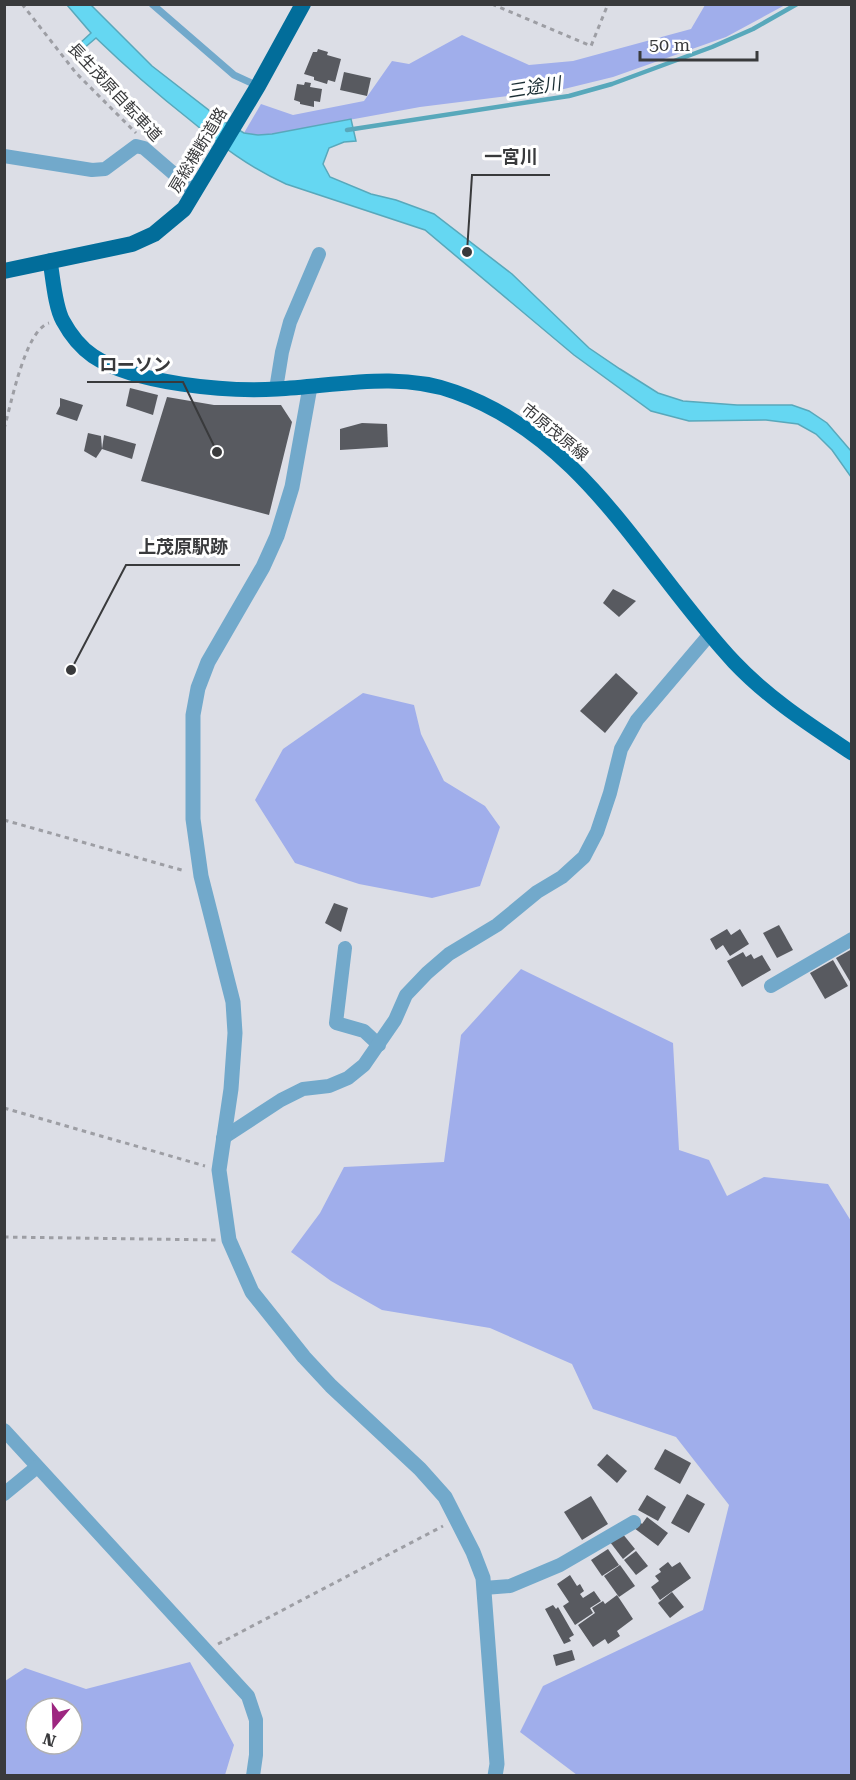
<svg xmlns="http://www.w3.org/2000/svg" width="856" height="1780" viewBox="0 0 856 1780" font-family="'Roboto Serif','Noto Sans JP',serif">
  <rect width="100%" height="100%" fill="#dcdee6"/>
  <!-- green -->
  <g fill="#a0aeeb" fill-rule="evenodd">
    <polygon points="705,5 785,5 726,37 613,77 564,89 420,107 272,134 258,135 244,133 261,104 293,115 364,101 392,61 409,64 462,35 529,65 573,61 691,29"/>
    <polygon points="363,693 414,705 421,734 444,781 485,806 500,827 480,886 432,898 359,884 295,863 255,800 283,749"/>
    <polygon points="521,969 673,1043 679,1150 709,1160 727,1196 764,1177 828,1184 851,1221 851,1775 577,1775 520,1732 543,1686 703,1610 729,1505 676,1437 593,1409 572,1364 490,1328 382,1310 331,1281 291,1252 320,1213 344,1167 444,1162 461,1035"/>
    <path d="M190,1662L234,1745L225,1775H5V1681L25,1668L86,1689ZM36,1708H72V1744H36Z"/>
  </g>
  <!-- water -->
  <path fill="#65d7f2" stroke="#58a8bb" stroke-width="1.5" d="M67,5H91L152,66L223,121L244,133L258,135L272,134L351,119L356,141L344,142L329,148L323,164L330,177L371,194L396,200L434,214L512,274L589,348L620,369L658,393L683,401L737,405H792L809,411L827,423L851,451V477L832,450L816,434L798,424L766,420L689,421L651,411L574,355L425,230L286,184C250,168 220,145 190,120C157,94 126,67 96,38L83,49L79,44L91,33Z"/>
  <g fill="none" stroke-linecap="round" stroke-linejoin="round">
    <!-- stream -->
    <polyline stroke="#58a8bb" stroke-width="4.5" points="347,130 569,96 612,84 712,47 753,29 797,4"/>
  </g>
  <!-- building -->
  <g fill="#585a60">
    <polygon points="318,49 328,52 327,55 341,59 335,82 328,80 327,84 314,80 314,77 304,74 313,52 317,52"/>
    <polygon points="344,72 371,78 367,96 340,90"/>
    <polygon points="305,82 311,83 310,87 322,89 320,102 314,101 314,107 300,104 300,102 294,100 297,84 304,85"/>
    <polygon points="130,388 158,395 153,415 126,406"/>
    <polygon points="167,397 214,405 281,405 292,422 269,515 141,481"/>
    <polygon points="60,398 83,405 77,421 56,414 60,406"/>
    <polygon points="362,423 387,424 388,447 340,450 340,429"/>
    <polygon points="88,433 101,436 102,449 96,458 84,451"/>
    <polygon points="104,435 136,444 132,459 102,449"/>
    <polygon points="613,589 636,601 619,617 603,603"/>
    <polygon points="616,673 638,693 605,733 580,711"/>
    <polygon points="334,903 348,908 341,932 325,923"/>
    <polygon points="779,925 793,950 777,958 763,933"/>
    <polygon points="727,929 731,935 740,929 749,944 730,956 723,945 716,950 710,939"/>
    <polygon points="852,949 852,985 836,958"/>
    <polygon points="743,952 746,957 751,954 754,959 762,955 771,970 742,987 727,961"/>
    <polygon points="833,960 848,986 825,999 810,973"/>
    <polygon points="665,1449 691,1463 680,1484 654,1469"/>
    <polygon points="607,1454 627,1471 617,1483 597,1465"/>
    <polygon points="687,1494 705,1504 689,1533 671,1523"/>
    <polygon points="647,1495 666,1507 658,1521 638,1510"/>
    <polygon points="591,1496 608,1524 582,1540 564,1512"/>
    <polygon points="647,1517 668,1533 658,1546 634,1528 639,1521 642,1524"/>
    <polygon points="622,1533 635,1549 623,1559 610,1542"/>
    <polygon points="608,1549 619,1565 602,1576 591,1560"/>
    <polygon points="636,1551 648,1566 636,1575 624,1560"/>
    <polygon points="668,1562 672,1567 680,1562 691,1578 660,1600 651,1587 659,1581 655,1576 661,1572 659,1569"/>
    <polygon points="620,1565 635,1586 619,1597 604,1576"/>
    <polygon points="570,1575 577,1586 580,1584 584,1591 580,1594 583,1598 594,1591 601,1601 590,1608 593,1613 575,1625 563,1606 569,1602 557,1584"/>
    <polygon points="672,1592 684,1607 670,1618 658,1603"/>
    <polygon points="617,1595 633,1619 617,1631 620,1636 608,1644 605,1639 593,1647 578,1625 595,1613 592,1608 603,1601 605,1604"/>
    <polygon points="553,1605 556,1609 558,1607 574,1635 569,1638 571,1641 564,1644 545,1609"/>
    <polygon points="572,1650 575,1660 556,1666 553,1655"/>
  </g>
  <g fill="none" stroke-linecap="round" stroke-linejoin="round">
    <!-- path -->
    <g stroke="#9d9ea4" stroke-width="3" stroke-dasharray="4.5 4.5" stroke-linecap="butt">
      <polyline points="22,4 76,73 136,133"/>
      <polyline points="492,4 591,46 608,4"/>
      <path d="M4,429C11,405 25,330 49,323"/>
      <polyline points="4,820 185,871"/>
      <polyline points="4,1108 205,1166"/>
      <polyline points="4,1237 216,1240"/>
      <polyline points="218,1644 443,1526"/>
    </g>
    <!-- service -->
    <polyline stroke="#72a9cb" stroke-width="7" points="152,4 234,75 258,86"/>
    <!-- minor -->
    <g stroke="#72a9cb" stroke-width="14">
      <polyline points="4,156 92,170 105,169 136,146 144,148 195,192"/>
      <polyline points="276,389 282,352 290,322 319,254"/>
      <polyline points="345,948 336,1023 364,1031 379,1045"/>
      <polyline points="771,986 852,939"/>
      <polyline points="223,1138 281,1100 303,1089 329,1086 348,1078 364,1065 395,1020 406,995 427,973 449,954 497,925 537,892 562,877 584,857 597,832 610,793 621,749 637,720 710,634"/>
      <polyline points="4,1430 248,1696 256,1720 256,1755 253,1776"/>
      <polyline points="4,1494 37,1467"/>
      <polyline points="484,1588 510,1586 560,1565 634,1522"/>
    </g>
    <!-- tertiary -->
    <polyline stroke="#72a9cb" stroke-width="15" points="310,387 292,487 277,536 263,567 208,662 198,688 193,715 193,819 201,876 233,1002 235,1033 231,1089 219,1170 229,1240 252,1292 304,1357 331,1386 420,1469 445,1497 473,1552 483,1578 497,1764 495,1776"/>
    <!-- primary -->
    <path stroke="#0377a8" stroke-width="15" d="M50,261C53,278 55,307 63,321C70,334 80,347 93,356C135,384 227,392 277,389C336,386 398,371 455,392C585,438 645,567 734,662C769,699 810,725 852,753"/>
    <!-- trunk -->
    <polyline stroke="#026d9a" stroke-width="16" points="4,271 132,244 154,234 184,209 258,86 303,4"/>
  </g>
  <g text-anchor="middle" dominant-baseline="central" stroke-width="6" stroke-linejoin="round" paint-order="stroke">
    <!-- street labels -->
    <g font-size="16" fill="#393a3c" stroke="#fff">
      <text transform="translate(115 92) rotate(47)">長生茂原自転車道</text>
      <text transform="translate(198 150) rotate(-59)">房総横断道路</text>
      <text transform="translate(555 432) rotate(39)">市原茂原線</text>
    </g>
    <!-- water labels -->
    <g font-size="18" font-style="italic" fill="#1a2e34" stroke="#fff">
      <text transform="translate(534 87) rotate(-9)">三途川</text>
    </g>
  </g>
  <!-- callouts -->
  <path fill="none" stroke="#393a3c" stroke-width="2" d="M467 252L472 175H550M217 452L183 382H87M71 670L126 565H240"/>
  <g fill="#393a3c" stroke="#fff" stroke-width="2">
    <circle cx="467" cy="252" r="6"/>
    <circle cx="217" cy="452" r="6"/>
    <circle cx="71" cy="670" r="6"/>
  </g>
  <g font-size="18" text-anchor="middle" font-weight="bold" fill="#393a3c" stroke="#fff" stroke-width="6" stroke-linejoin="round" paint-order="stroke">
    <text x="511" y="163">一宮川</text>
    <text x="135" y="371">ローソン</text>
    <text x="183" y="553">上茂原駅跡</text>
  </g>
  <!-- border -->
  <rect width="856" height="1780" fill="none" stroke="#393a3c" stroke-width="12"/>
  <!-- north arrow -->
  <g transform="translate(54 1726) rotate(199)"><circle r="28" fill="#ffffff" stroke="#b0b0b1" stroke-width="1.5"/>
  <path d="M0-4.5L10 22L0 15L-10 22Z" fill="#9d2680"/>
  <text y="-9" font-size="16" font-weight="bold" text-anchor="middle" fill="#393a3c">N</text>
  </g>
  <!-- scale -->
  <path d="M640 51v9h117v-9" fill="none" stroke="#393a3c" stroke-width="3"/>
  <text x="649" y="51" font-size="18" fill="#393a3c" stroke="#ffffff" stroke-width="4.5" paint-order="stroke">50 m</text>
</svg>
